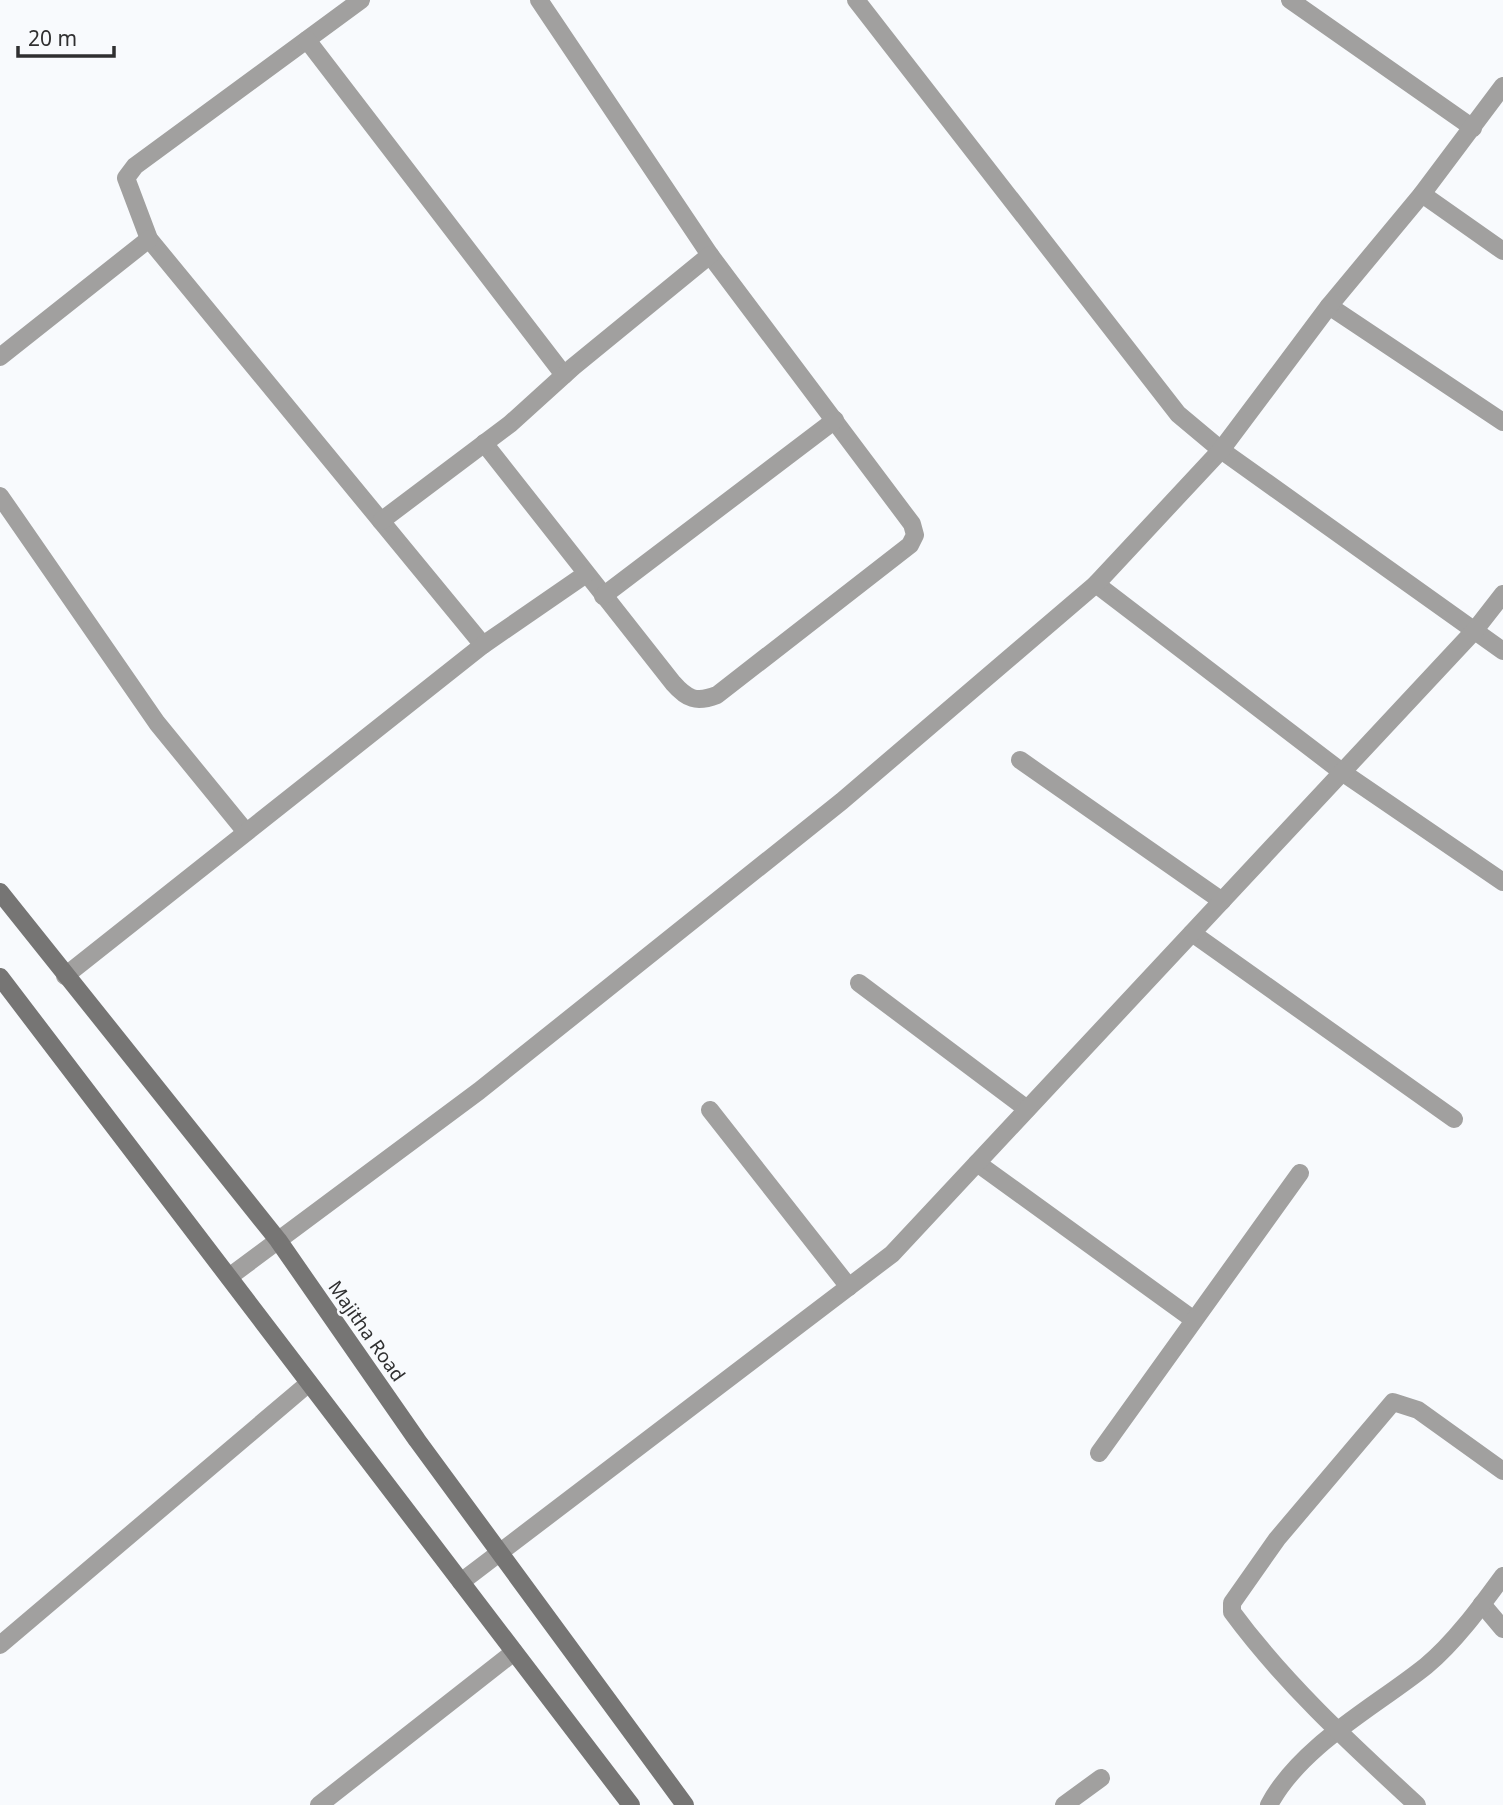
<svg xmlns="http://www.w3.org/2000/svg" width="1503" height="1805" viewBox="0 0 1503 1805" font-family="'Noto Sans',sans-serif">
  <rect width="100%" height="100%" fill="#f8fafd"/>
  <g fill="none" stroke-linecap="round" stroke-linejoin="round">
    <!-- minor -->
    <g stroke="#a1a09f" stroke-width="18">
      <polyline points="361,0 135,166 126,178 149,239 483,645"/>
      <polyline points="856,0 1178,414 1221,450 1503,651"/>
      <polyline points="1290,0 1473,128"/>
      <polyline points="307,40 564,375"/>
      <polyline points="1422,194 1503,251"/>
      <polyline points="1329,306 1503,422"/>
      <polyline points="0,357 149,239"/>
      <path d="M484,443L673,683C687,699 696,703 717,695L910,545L915,535L912,524L710,255L539,0"/>
      <polyline points="0,496 157,723 246,832"/>
      <polyline points="381,521 510,424 573,367 710,255"/>
      <polyline points="1096,584 1342,772 1503,882"/>
      <polyline points="603,596 835,420"/>
      <polyline points="1020,760 1222,901"/>
      <polyline points="1192,933 1454,1119"/>
      <polyline points="65,976 483,645 586,574"/>
      <polyline points="859,983 1027,1109"/>
      <polyline points="710,1110 849,1287"/>
      <polyline points="977,1163 1194,1320"/>
      <polyline points="229,1277 479,1091 842,801 1096,584 1221,450 1329,306 1422,194 1503,86"/>
      <polyline points="1099,1453 1300,1173"/>
      <polyline points="461,1582 892,1254 1475,630 1503,594"/>
      <polyline points="1482,1604 1503,1629"/>
      <polyline points="0,1645 309,1383"/>
      <polyline points="319,1805 514,1652"/>
      <polyline points="1064,1805 1101,1778"/>
      <path d="M1269,1805C1301,1745 1375,1707 1426,1666C1455,1642 1481,1606 1503,1576"/>
      <path d="M1417,1805C1352,1745 1285,1684 1232,1612V1603L1277,1539L1393,1402L1418,1410L1503,1471"/>
    </g>
    <!-- secondary -->
    <g stroke="#767574" stroke-width="18">
      <polyline points="0,892 278,1240 417,1440 685,1805"/>
      <polyline points="0,977 631,1805"/>
    </g>
  </g>
  <g text-anchor="middle" dominant-baseline="central" stroke-width="5" stroke-linejoin="round" paint-order="stroke">
    <!-- street labels -->
    <g font-size="19" fill="#2f2f30" stroke="#f8fafd">
      <text transform="translate(367 1331) rotate(55)">Majitha Road</text>
    </g>
  </g>
  <!-- scale -->
  <path d="M18 46v10h96v-10" fill="none" stroke="#2f2f30" stroke-width="3.5"/>
  <text x="28" y="46" font-size="21" fill="#2f2f30" stroke="#f8fafd" stroke-width="5" paint-order="stroke">20 m</text>
</svg>
